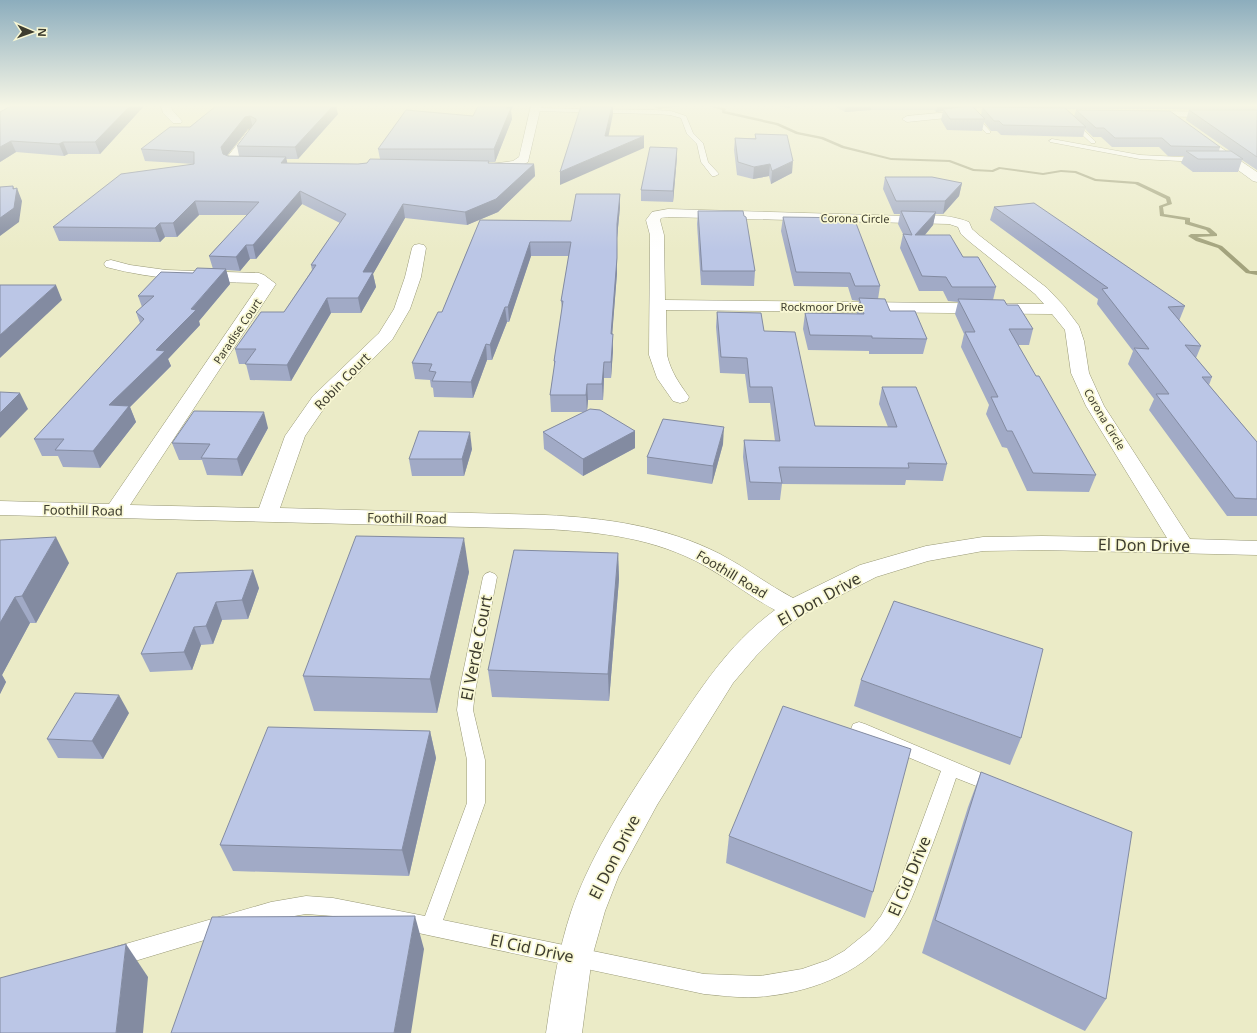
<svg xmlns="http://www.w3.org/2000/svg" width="1257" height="1033" viewBox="0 0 1257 1033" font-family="'Noto Sans',sans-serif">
  <rect width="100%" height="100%" fill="#ebebc7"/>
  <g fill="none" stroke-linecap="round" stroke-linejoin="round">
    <!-- stream -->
    <g fill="#a3a37d" fill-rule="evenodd">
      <polygon points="680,106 659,109 653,106"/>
      <polygon points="709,106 724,108 726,109 725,111 778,123 798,132 823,137 844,146 891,158 950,160 974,169 992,170 999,167 1043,173 1061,170 1076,171 1096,179 1138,182 1170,197 1172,204 1163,207 1164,214 1190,218 1190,222 1210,228 1217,234 1217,236 1197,237 1222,246 1250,271 1257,271 1257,275 1246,273 1218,248 1196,241 1188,236 1191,234 1210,234 1206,230 1185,224 1185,220 1160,216 1159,206 1167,203 1166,199 1135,184 1095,181 1075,173 1061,172 1043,175 1000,169 993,172 973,171 949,162 891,160 842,148 821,139 796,134 776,125 722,113 722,110"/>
    </g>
    <defs>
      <g id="service">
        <polygon points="535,108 655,110 671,111 686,116 693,133 703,143 708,162 719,174 715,176 712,176 701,162 697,144 687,134 681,118 670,115 655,114 533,111 533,109"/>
        <polygon points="969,112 973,112 990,131 990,133 986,133 969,114"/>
        <polygon points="1070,121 1074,121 1095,141 1095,143 1091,143 1070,123"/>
        <polygon points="1052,139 1140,155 1201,158 1204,160 1201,162 1140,159 1050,142 1049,141"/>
        <path d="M490,572L495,574L497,577L475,692L473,710L485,760V803L443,920L704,974L760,976L802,969L828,960L844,951L870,930L881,916L901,879L941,771L853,734L851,729L853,724L859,722L865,724L1000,781L1003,786L1000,791L994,793L956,778C946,807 936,837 924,866C916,888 908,910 895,929C868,970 815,991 768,996C747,999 725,996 704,994L362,921L333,916L306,914L271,920L115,967L108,964L105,957L108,950L115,947L271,902L306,896L333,898L425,916L467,803V760L457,710L459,692L483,577L485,574Z"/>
      </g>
      <g id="minor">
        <polygon points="13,106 0,114 0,106"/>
        <polygon points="161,106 171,106 172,110 182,121 181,123 173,123 163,113"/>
        <polygon points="531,106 541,106 528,162 516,168 487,172 483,171 481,168 483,165 513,161 519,157"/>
        <polygon points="972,110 977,113 976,115 907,122 902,119 907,116"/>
        <polygon points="1146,111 1257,112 1257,118 1142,116 1141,114"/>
        <polygon points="252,129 258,132 237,160 257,161 259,164 257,167 228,166 225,160 248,130"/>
        <polygon points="1216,146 1220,147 1257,172 1257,182 1253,181 1212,151 1210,149 1212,147"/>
        <path d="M668,209L908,216C929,215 949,214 969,222L972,229L980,236L1047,288L1064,306L1079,326L1084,341L1089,373L1104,406L1190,539L1257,541V555L1042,550L983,551L928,561L876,577L802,615L781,631L756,656L733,683L657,805L619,875L605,911L592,957L582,1033H546C552,992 558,951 571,912C592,851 630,795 665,742C698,693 726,646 775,610C750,597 729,579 705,566C655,538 601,532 545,529L0,515V501L109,504L259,285L256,283C204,282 155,280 106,267L104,264L106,261L111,260L130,265L166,270L259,273L264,275L276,284L130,505L259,508L285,436L313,396L379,333L394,309L405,277L412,248L414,245L419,244L424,245L426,248L421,277L410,309L392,340L327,404L305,436L280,508L545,515C606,518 665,526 720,554C745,567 768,585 793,598L860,565L926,546L983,537L1042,536L1167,538L1086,406L1071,373L1065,330L1052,314L666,310L667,355C671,372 679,383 689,397L687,401L680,403L673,401L657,378L649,355L650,235L646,220L652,212ZM668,217L949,224L958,227L961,234L970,242L1035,294L1044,304L665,300L664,235L660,220L661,218Z"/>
      </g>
    </defs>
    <!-- service casing -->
    <use href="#service" stroke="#989876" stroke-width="1"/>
    <!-- minor casing -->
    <use href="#minor" stroke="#989876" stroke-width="1"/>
    <!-- service -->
    <use href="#service" fill="#fff" fill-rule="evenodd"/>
    <!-- minor -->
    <use href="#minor" fill="#fff" fill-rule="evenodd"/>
  </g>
  <!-- wall -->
  <g fill="#a1aac6" fill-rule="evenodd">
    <polygon points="11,106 144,106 100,154 68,154 64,156 16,152 0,162 0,112"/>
    <path d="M216,106L338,114L298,159H286L287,163L358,164L367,163L380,159L378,149L473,116L511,111L512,119L495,162H489V163L534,164L535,176L498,212L467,225L405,218L373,274L376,287L361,313H331L291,381L250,380L246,364H239L235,349L284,312L312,270L311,265L340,223L302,204L256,259H250L240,271L226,270L230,284L199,321L200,325L168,359L171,366L130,407L136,422L100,468L63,467L58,456H42L34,439L140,323L136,312L142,307L138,296L193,273L213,269L209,256L247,215H199L177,237H165L160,242L59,241L53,227L194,164L145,161L141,149L190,127ZM251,128L237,146L239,156H227L248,129Z"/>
    <polygon points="779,106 791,106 789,108"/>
    <path d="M835,106H1257V170L1242,160L1238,172H1193L1181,163L1184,156H1168L1159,147H1112L1101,137H1093L1085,129L1083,137L1001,135L997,131H991L984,122L982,131L947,130L941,120L943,111L936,112L934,110H871L845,112ZM975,108H982L981,115ZM1066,109H1168L1250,110H1189L1186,120L1230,151H1219L1220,147L1076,110L1074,116Z"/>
    <polygon points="755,134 792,173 771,184 769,176 753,179 737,175 734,150 735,138 755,138"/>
    <polygon points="677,148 677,157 673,202 641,201 641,190"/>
    <polygon points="885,177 962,183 959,196 943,214 935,214 933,225 925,235 963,257 996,287 993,300 1007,305 1033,329 1029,345 1018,345 1036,376 1096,475 1089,492 1027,491 1007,448 1002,447 986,414 989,405 961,347 964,334 955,314 958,302 948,301 943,291 919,291 900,248 903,234 898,224 900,214 894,214 883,189"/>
    <polygon points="620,194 620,207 617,238 617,273 612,334 613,350 611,378 604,378 603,400 588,400 587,410 635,431 635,448 583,476 544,449 543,432 584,412 551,412 550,395 554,369 554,361 562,310 561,301 569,256 531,256 509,322 507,322 492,360 487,360 473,398 434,397 433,388 431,387 430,380 415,379 412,363 442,312 480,220 571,221"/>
    <polygon points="994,207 1185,306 1179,321 1201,346 1196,358 1212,377 1209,385 1257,442 1257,516 1227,516 1149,410 1154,399 1128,364 1133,351 1097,304 1098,299 990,220"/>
    <polygon points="698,211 755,271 754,286 701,285 697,224"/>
    <polygon points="783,217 880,286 878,299 890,311 927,339 923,354 869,354 869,351 808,350 803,329 805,313 857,314 859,301 852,300 848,287 794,286 781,231"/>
    <polygon points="717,312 764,331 815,426 888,427 879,404 882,387 947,464 943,481 906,480 905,485 782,484 780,500 748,500 743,457 744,440 775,441 770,403 749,403 745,374 720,373 716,327"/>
    <polygon points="268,428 242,476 207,475 202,460 179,460 172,443"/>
    <polygon points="723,444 712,484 647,474 647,457"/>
    <polygon points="472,449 464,476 412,476 409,459"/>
    <polygon points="0,540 69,563 36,623 30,623 2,675 6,682 0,694"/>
    <polygon points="618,553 619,579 609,701 492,697 488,670"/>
    <polygon points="469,572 437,713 314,711 303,676"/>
    <polygon points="177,573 259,588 248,619 222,620 213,644 201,645 192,670 150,672 141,654"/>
    <polygon points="861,680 1021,738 1010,765 854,706"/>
    <polygon points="129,713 103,759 58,758 47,739"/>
    <polygon points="430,731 436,758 409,876 233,871 220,845"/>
    <polygon points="981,772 1106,999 1085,1031 922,953 968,807"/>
    <polygon points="729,836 873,892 865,918 726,863"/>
  </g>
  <!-- shaded-wall -->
  <g fill="#838ba1">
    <polygon points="130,106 144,106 100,154 95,142"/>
    <polygon points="333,106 336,106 338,114 298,159 295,147"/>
    <polygon points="507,106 513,106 511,111 512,119 495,162 494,149"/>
    <polygon points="612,106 613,106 613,114 606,148 605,136"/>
    <polygon points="846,106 871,106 871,110 845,112"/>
    <polygon points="937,106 971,106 943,109 943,111 936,112"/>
    <polygon points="250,116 253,128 248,129 224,159 221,147 245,117"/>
    <polygon points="644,136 644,148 560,185 560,172"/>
    <polygon points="11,141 16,152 0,162 0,147"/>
    <polygon points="63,142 68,154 64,156 59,144"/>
    <polygon points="677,148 677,157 673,202 673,191"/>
    <polygon points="286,157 289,170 281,163"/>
    <polygon points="793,161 792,173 771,184 772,171"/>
    <polygon points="534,164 535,176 498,212 467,225 465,212"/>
    <polygon points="770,164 769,176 753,179 754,167"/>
    <polygon points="962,183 959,196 943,214 945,201"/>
    <polygon points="13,186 16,193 17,188 22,201 19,222 0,236 0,218 13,189"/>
    <polygon points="300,191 302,204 256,259 253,245"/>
    <polygon points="620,194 620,207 617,238 617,273 611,350 611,334 617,224"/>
    <polygon points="195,201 199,215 177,237 173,223"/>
    <polygon points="403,204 405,218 373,274 376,287 361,313 358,298 363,272"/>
    <polygon points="936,212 933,225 913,249 915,235"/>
    <polygon points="160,223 165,237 160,242 155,228"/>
    <polygon points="530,242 531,256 509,322 508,307"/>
    <polygon points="246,245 250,259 240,271 236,257"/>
    <polygon points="226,269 230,284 199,321 200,325 168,359 171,366 130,407 136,422 100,468 93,451 109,405"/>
    <polygon points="56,285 62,300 0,358 0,335"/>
    <polygon points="327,298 331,313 291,381 287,365"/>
    <polygon points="505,307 507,322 492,360 490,345"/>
    <polygon points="613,334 613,350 611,378 611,362"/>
    <polygon points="486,344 487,360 473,398 471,382"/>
    <polygon points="604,362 604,378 603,400 602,384"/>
    <polygon points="587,384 588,400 587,412 586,395"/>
    <polygon points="20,393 28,409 0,438 0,413"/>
    <polygon points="264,412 268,428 242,476 237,459"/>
    <polygon points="724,427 723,444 712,484 713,466"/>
    <polygon points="635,431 635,448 583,476 583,459"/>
    <polygon points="470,432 472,449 464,476 462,459"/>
    <polygon points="56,537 69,563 36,623 22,596"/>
    <polygon points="464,538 469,572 437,713 430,679"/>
    <polygon points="618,553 619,579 609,701 608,674"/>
    <polygon points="253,570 259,588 248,619 242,600"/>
    <polygon points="15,597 30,623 2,675 6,682 0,694 0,623"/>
    <polygon points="216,602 222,620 213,644 206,626"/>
    <polygon points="194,627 201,645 192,670 184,652"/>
    <polygon points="119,695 129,713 103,759 92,741"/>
    <polygon points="430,731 436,758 409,876 402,850"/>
    <polygon points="415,916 424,949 411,1033 394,1033"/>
    <polygon points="126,944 148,977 143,1033 116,1033"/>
  </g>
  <!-- building -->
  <g fill="#bbc6e6" stroke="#838ba1">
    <polygon points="11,106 130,106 95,142 63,142 59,144 11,141 0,147 0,112"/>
    <polygon points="216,106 333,106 295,147 237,146 256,121 256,119 250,116 245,117 221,147 223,154 228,156 286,157 281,163 358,164 367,163 370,159 489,161 488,163 534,164 496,199 465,212 403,204 363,272 373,272 358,298 327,298 287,365 245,364 256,349 235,349 261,312 284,312 316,265 311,265 346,214 300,191 253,245 246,245 236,257 209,256 259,202 195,201 173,223 160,223 155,228 53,227 121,174 194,164 194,152 141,149 170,127 190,127"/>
    <polygon points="478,106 507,106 506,108 511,108 494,149 378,149 406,110 473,116"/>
    <polygon points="581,106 612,106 605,136 644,136 560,172"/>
    <polygon points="972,106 985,119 950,119 943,109"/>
    <polygon points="982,107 1065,108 1086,127 1003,125 999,121 994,121"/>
    <polygon points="1076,110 1170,111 1220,147 1171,146 1162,138 1115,138 1104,128 1096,128"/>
    <polygon points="1189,110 1257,110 1257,157"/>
    <polygon points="755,134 787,135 793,161 772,171 770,164 754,167 738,162 735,138 756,139"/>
    <polygon points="650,147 677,148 673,191 641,190"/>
    <polygon points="1186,151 1231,151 1243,159 1198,159"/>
    <polygon points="885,177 932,177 962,183 945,201 896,201"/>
    <polygon points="13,186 13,189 17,188 14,208 0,218 0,187"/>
    <polygon points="576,194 620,194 617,224 617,258 611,334 613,334 611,362 604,362 602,384 587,384 586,395 550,395 555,361 554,361 563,301 561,301 571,242 530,242 508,307 505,307 490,345 486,344 471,382 432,381 436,372 429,371 432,364 412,363 438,312 442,312 480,220 571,221"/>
    <polygon points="1034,203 1185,306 1168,307 1201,346 1185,345 1212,377 1202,377 1257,442 1257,499 1235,498 1156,394 1169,394 1134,348 1149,349 1102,289 1108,288 994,207"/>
    <polygon points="698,211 743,211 744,216 746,217 755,271 702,271"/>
    <polygon points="901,211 936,212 915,235 950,235 963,257 978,257 996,287 952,287 946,277 922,276 903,234 912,235"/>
    <polygon points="783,217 854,218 880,286 855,286 850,273 796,272"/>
    <polygon points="197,268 226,269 191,309 196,310 156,350 165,351 109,405 129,406 93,451 55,450 64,439 34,439 144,319 136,312 154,296 138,296 161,272 193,273"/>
    <polygon points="0,285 56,285 0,335"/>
    <polygon points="859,298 885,299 890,311 915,311 927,339 872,338 872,336 810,335 805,313 864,314"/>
    <polygon points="958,299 1004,300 1007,305 1018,305 1033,329 1009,329 1036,376 1039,376 1096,475 1033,473 1012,431 1007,431 991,397 998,397 965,332 975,332"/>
    <polygon points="717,312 761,313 764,331 795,332 815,426 897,427 882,387 916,387 947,464 908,463 909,468 779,467 782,483 750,482 744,440 780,441 772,387 750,387 747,358 721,357"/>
    <polygon points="0,392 20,393 0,413"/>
    <polygon points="590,409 600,410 635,431 583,459 543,432"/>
    <polygon points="194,411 264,412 237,459 201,458 210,444 172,443"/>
    <polygon points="663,419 724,427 713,466 647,457"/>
    <polygon points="419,431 470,432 462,459 409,459"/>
    <polygon points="356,536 464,538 430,679 303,676"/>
    <polygon points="56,537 22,596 15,597 0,623 0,540"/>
    <polygon points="514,550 618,553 608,674 488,670"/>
    <polygon points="253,570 242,600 216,602 206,626 194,627 184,652 141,654 177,573"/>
    <polygon points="894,601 1043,649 1021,738 861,680"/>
    <polygon points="75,693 119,695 92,741 47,739"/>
    <polygon points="783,706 911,749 873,892 729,836"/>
    <polygon points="268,727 430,731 402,850 220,845"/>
    <polygon points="981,772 1132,832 1106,999 935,920"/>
    <polygon points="415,916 394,1033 171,1033 212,917"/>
    <polygon points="126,944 116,1033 0,1033 0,978"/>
  </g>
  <!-- sky -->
  <linearGradient id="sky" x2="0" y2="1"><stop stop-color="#8cadbd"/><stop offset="0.42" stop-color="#f6f6e6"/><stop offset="1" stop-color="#f6f6e6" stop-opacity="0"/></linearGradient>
  <rect width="1257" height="251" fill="url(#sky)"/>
  <g text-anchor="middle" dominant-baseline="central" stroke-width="3.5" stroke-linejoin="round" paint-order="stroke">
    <!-- far-street labels -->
    <g font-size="11" fill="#3d3c2e" stroke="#f9f8d4">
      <text transform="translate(855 218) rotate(1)">Corona Circle</text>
      <text x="822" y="306">Rockmoor Drive</text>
      <text transform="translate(237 331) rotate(-56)">Paradise Court</text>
      <text transform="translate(1105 419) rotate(59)">Corona Circle</text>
    </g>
    <!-- street labels -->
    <g font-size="13" fill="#3d3c2e" stroke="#f9f8d4">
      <text transform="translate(342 381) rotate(-46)">Robin Court</text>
      <text transform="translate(83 510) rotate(1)">Foothill Road</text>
      <text transform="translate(407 518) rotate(1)">Foothill Road</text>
      <text transform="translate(732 574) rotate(31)">Foothill Road</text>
    </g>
    <!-- near-street labels -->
    <g font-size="16" fill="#3d3c2e" stroke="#f9f8d4">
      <text transform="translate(1144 545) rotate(1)">El Don Drive</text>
      <text transform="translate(819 599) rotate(-29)">El Don Drive</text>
      <text transform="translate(476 648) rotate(-79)">El Verde Court</text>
      <text transform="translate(614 857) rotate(-63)">El Don Drive</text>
      <text transform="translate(909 876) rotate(-67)">El Cid Drive</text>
      <text transform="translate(532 948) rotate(12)">El Cid Drive</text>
    </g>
  </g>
  <!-- north arrow -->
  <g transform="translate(32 32) rotate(92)" stroke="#f9f8d4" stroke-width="3" paint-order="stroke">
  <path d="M0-3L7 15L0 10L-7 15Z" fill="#3d3c2e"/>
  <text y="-6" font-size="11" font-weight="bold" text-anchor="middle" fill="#3d3c2e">N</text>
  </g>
</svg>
